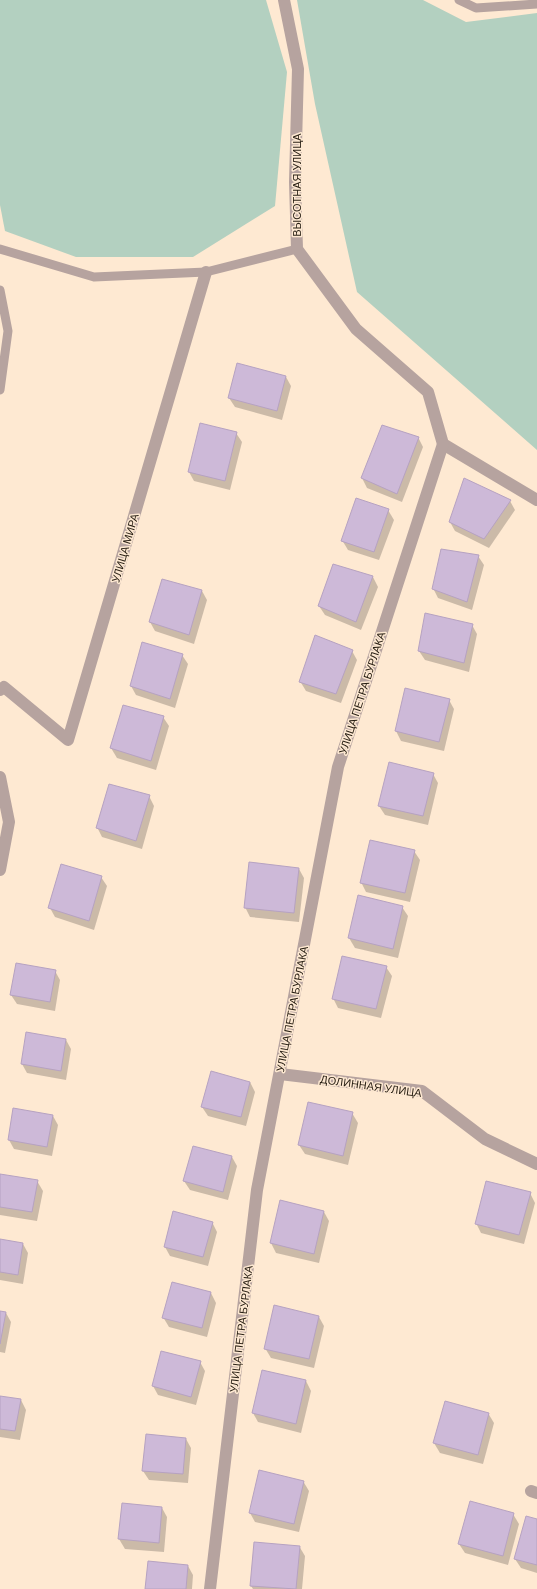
<svg xmlns="http://www.w3.org/2000/svg" width="537" height="1589" viewBox="0 0 537 1589" font-family="'DM Sans',sans-serif">
  <rect width="100%" height="100%" fill="#fee9d2"/>
  <!-- green -->
  <g fill="#b3d0c0">
    <polygon points="0,0 266,0 287,72 275,206 193,257 76,257 5,231 0,205"/>
    <polygon points="297,0 423,0 466,22 537,13 537,450 357,292 315,104"/>
  </g>
  <!-- shadow -->
  <g fill="#0003">
    <polygon points="286,377 291,386 282,420 235,407 229,398"/>
    <polygon points="383,426 418,437 423,447 402,502 367,488 362,478"/>
    <polygon points="236,433 242,442 230,490 194,481 189,472"/>
    <polygon points="510,501 515,510 489,548 455,531 450,522"/>
    <polygon points="388,510 394,520 379,560 348,550 342,540"/>
    <polygon points="478,556 484,565 472,610 438,598 433,588"/>
    <polygon points="334,565 373,577 378,587 361,630 325,615 319,606"/>
    <polygon points="202,591 207,600 194,644 155,631 150,622"/>
    <polygon points="472,625 477,634 469,672 425,660 419,651"/>
    <polygon points="352,651 357,660 341,703 306,691 300,681"/>
    <polygon points="182,655 188,664 175,708 136,695 131,686"/>
    <polygon points="406,689 449,700 454,709 444,751 401,741 396,731"/>
    <polygon points="163,717 169,726 156,770 117,758 111,748"/>
    <polygon points="433,774 438,783 428,825 385,815 379,806"/>
    <polygon points="149,796 154,806 142,849 102,837 97,827"/>
    <polygon points="414,851 420,860 410,902 366,892 361,882"/>
    <polygon points="299,869 304,878 299,922 250,917 245,907"/>
    <polygon points="101,877 107,886 94,930 55,917 50,908"/>
    <polygon points="402,907 408,916 398,958 355,948 349,938"/>
    <polygon points="386,967 392,976 381,1018 338,1008 333,998"/>
    <polygon points="55,971 60,980 55,1011 17,1004 11,995"/>
    <polygon points="66,1040 71,1049 66,1080 27,1073 22,1064"/>
    <polygon points="250,1082 255,1092 246,1126 208,1116 202,1107"/>
    <polygon points="352,1113 358,1123 348,1165 305,1154 299,1145"/>
    <polygon points="53,1116 58,1125 52,1156 14,1149 9,1140"/>
    <polygon points="232,1157 237,1166 228,1200 190,1190 184,1181"/>
    <polygon points="0,1175 37,1181 43,1191 37,1221 0,1215"/>
    <polygon points="530,1193 535,1203 524,1244 481,1233 476,1223"/>
    <polygon points="281,1202 324,1212 329,1221 319,1263 276,1253 271,1243"/>
    <polygon points="212,1222 217,1232 208,1266 170,1256 165,1247"/>
    <polygon points="0,1240 23,1244 28,1253 23,1284 0,1280"/>
    <polygon points="211,1293 216,1303 207,1337 169,1327 163,1317"/>
    <polygon points="275,1306 319,1317 324,1326 314,1368 271,1358 265,1348"/>
    <polygon points="0,1312 6,1313 11,1322 5,1353 0,1352"/>
    <polygon points="200,1362 205,1371 196,1405 158,1395 153,1386"/>
    <polygon points="263,1371 306,1381 311,1391 301,1433 258,1422 253,1413"/>
    <polygon points="0,1397 21,1400 26,1410 20,1440 0,1437"/>
    <polygon points="488,1413 494,1423 483,1464 440,1453 434,1443"/>
    <polygon points="186,1439 191,1448 188,1483 149,1480 143,1471"/>
    <polygon points="303,1481 309,1491 299,1532 255,1522 250,1513"/>
    <polygon points="122,1504 162,1508 167,1517 164,1552 125,1549 119,1539"/>
    <polygon points="513,1514 519,1524 508,1565 465,1553 459,1544"/>
    <polygon points="537,1520 537,1573 521,1568 515,1559"/>
    <polygon points="299,1546 305,1556 302,1589 253,1589 251,1586"/>
    <polygon points="188,1566 193,1575 192,1589 146,1589"/>
  </g>
  <!-- building -->
  <g fill="#cdb9d8" stroke="#b6a2c1">
    <polygon points="237,363 286,376 277,411 228,398"/>
    <polygon points="200,423 237,432 225,481 188,472"/>
    <polygon points="382,425 419,437 397,494 361,478"/>
    <polygon points="464,478 511,500 484,539 449,522"/>
    <polygon points="356,498 389,509 374,552 341,541"/>
    <polygon points="441,549 479,555 467,602 432,589"/>
    <polygon points="333,564 373,576 356,622 318,606"/>
    <polygon points="162,579 202,590 189,635 149,622"/>
    <polygon points="425,613 473,624 464,663 418,651"/>
    <polygon points="315,635 353,650 336,694 299,682"/>
    <polygon points="142,642 183,654 170,699 130,686"/>
    <polygon points="405,688 450,699 439,742 395,731"/>
    <polygon points="123,705 164,716 151,761 110,748"/>
    <polygon points="389,762 434,773 423,816 378,806"/>
    <polygon points="109,784 150,795 136,841 96,828"/>
    <polygon points="370,840 415,850 405,893 360,883"/>
    <polygon points="249,862 299,868 294,913 244,908"/>
    <polygon points="61,864 102,876 89,921 48,908"/>
    <polygon points="358,895 403,906 393,949 348,938"/>
    <polygon points="342,956 387,966 376,1009 332,999"/>
    <polygon points="16,963 56,970 50,1002 10,995"/>
    <polygon points="26,1032 66,1039 61,1071 21,1064"/>
    <polygon points="211,1071 250,1082 241,1117 201,1107"/>
    <polygon points="308,1102 353,1112 343,1156 298,1145"/>
    <polygon points="13,1108 53,1115 47,1147 8,1140"/>
    <polygon points="193,1146 232,1156 223,1192 183,1181"/>
    <polygon points="0,1174 38,1180 32,1212 0,1207"/>
    <polygon points="486,1181 531,1192 519,1235 475,1224"/>
    <polygon points="280,1200 324,1211 314,1254 270,1243"/>
    <polygon points="173,1211 213,1222 203,1257 164,1247"/>
    <polygon points="0,1239 23,1243 18,1275 0,1272"/>
    <polygon points="172,1282 211,1292 202,1328 162,1318"/>
    <polygon points="274,1305 319,1316 309,1359 264,1349"/>
    <polygon points="0,1311 6,1312 0,1344"/>
    <polygon points="161,1351 201,1361 191,1397 152,1386"/>
    <polygon points="262,1370 306,1380 296,1424 252,1413"/>
    <polygon points="0,1396 21,1399 15,1431 0,1429"/>
    <polygon points="445,1401 489,1413 478,1455 433,1443"/>
    <polygon points="146,1434 186,1438 183,1474 142,1471"/>
    <polygon points="259,1470 304,1481 294,1524 249,1513"/>
    <polygon points="470,1501 514,1513 503,1556 458,1544"/>
    <polygon points="122,1503 162,1507 159,1543 118,1539"/>
    <polygon points="526,1516 537,1519 537,1565 514,1559"/>
    <polygon points="254,1542 300,1546 296,1589 250,1586"/>
    <polygon points="148,1561 188,1565 186,1589 145,1589"/>
  </g>
  <g fill="none" stroke-linecap="round" stroke-linejoin="round">
    <!-- lane -->
    <g stroke="#b6a39f" stroke-width="9">
      <polyline points="459,0 476,8 537,4"/>
      <polyline points="0,249 94,277 206,272 297,249"/>
      <polyline points="0,290 8,331 0,390"/>
    </g>
    <!-- street -->
    <g stroke="#b6a39f" stroke-width="12">
      <polyline points="284,0 298,69 295,182 297,249 356,329 428,392 443,444 537,500"/>
      <polyline points="0,690 4,687 68,740 206,272"/>
      <polyline points="0,777 9,822 0,870"/>
      <polyline points="280,1074 422,1091 485,1139 537,1164"/>
      <polyline points="531,1491 537,1493"/>
      <polyline points="210,1589 257,1190 338,767 443,444"/>
    </g>
  </g>
  <g text-anchor="middle" dominant-baseline="central" stroke-width="3" stroke-linejoin="round" paint-order="stroke">
    <!-- street labels -->
    <g font-size="11" fill="#261d12" stroke="#fee9d2">
      <text transform="translate(297 185) rotate(-90)">ВЫСОТНАЯ УЛИЦА</text>
      <text transform="translate(125 548) rotate(-74)">УЛИЦА МИРА</text>
      <text transform="translate(362 693) rotate(-72)">УЛИЦА ПЕТРА БУРЛАКА</text>
      <text transform="translate(292 1009) rotate(-79)">УЛИЦА ПЕТРА БУРЛАКА</text>
      <text transform="translate(371 1086) rotate(8)">ДОЛИННАЯ УЛИЦА</text>
      <text transform="translate(241 1329) rotate(-83)">УЛИЦА ПЕТРА БУРЛАКА</text>
    </g>
  </g>
</svg>
